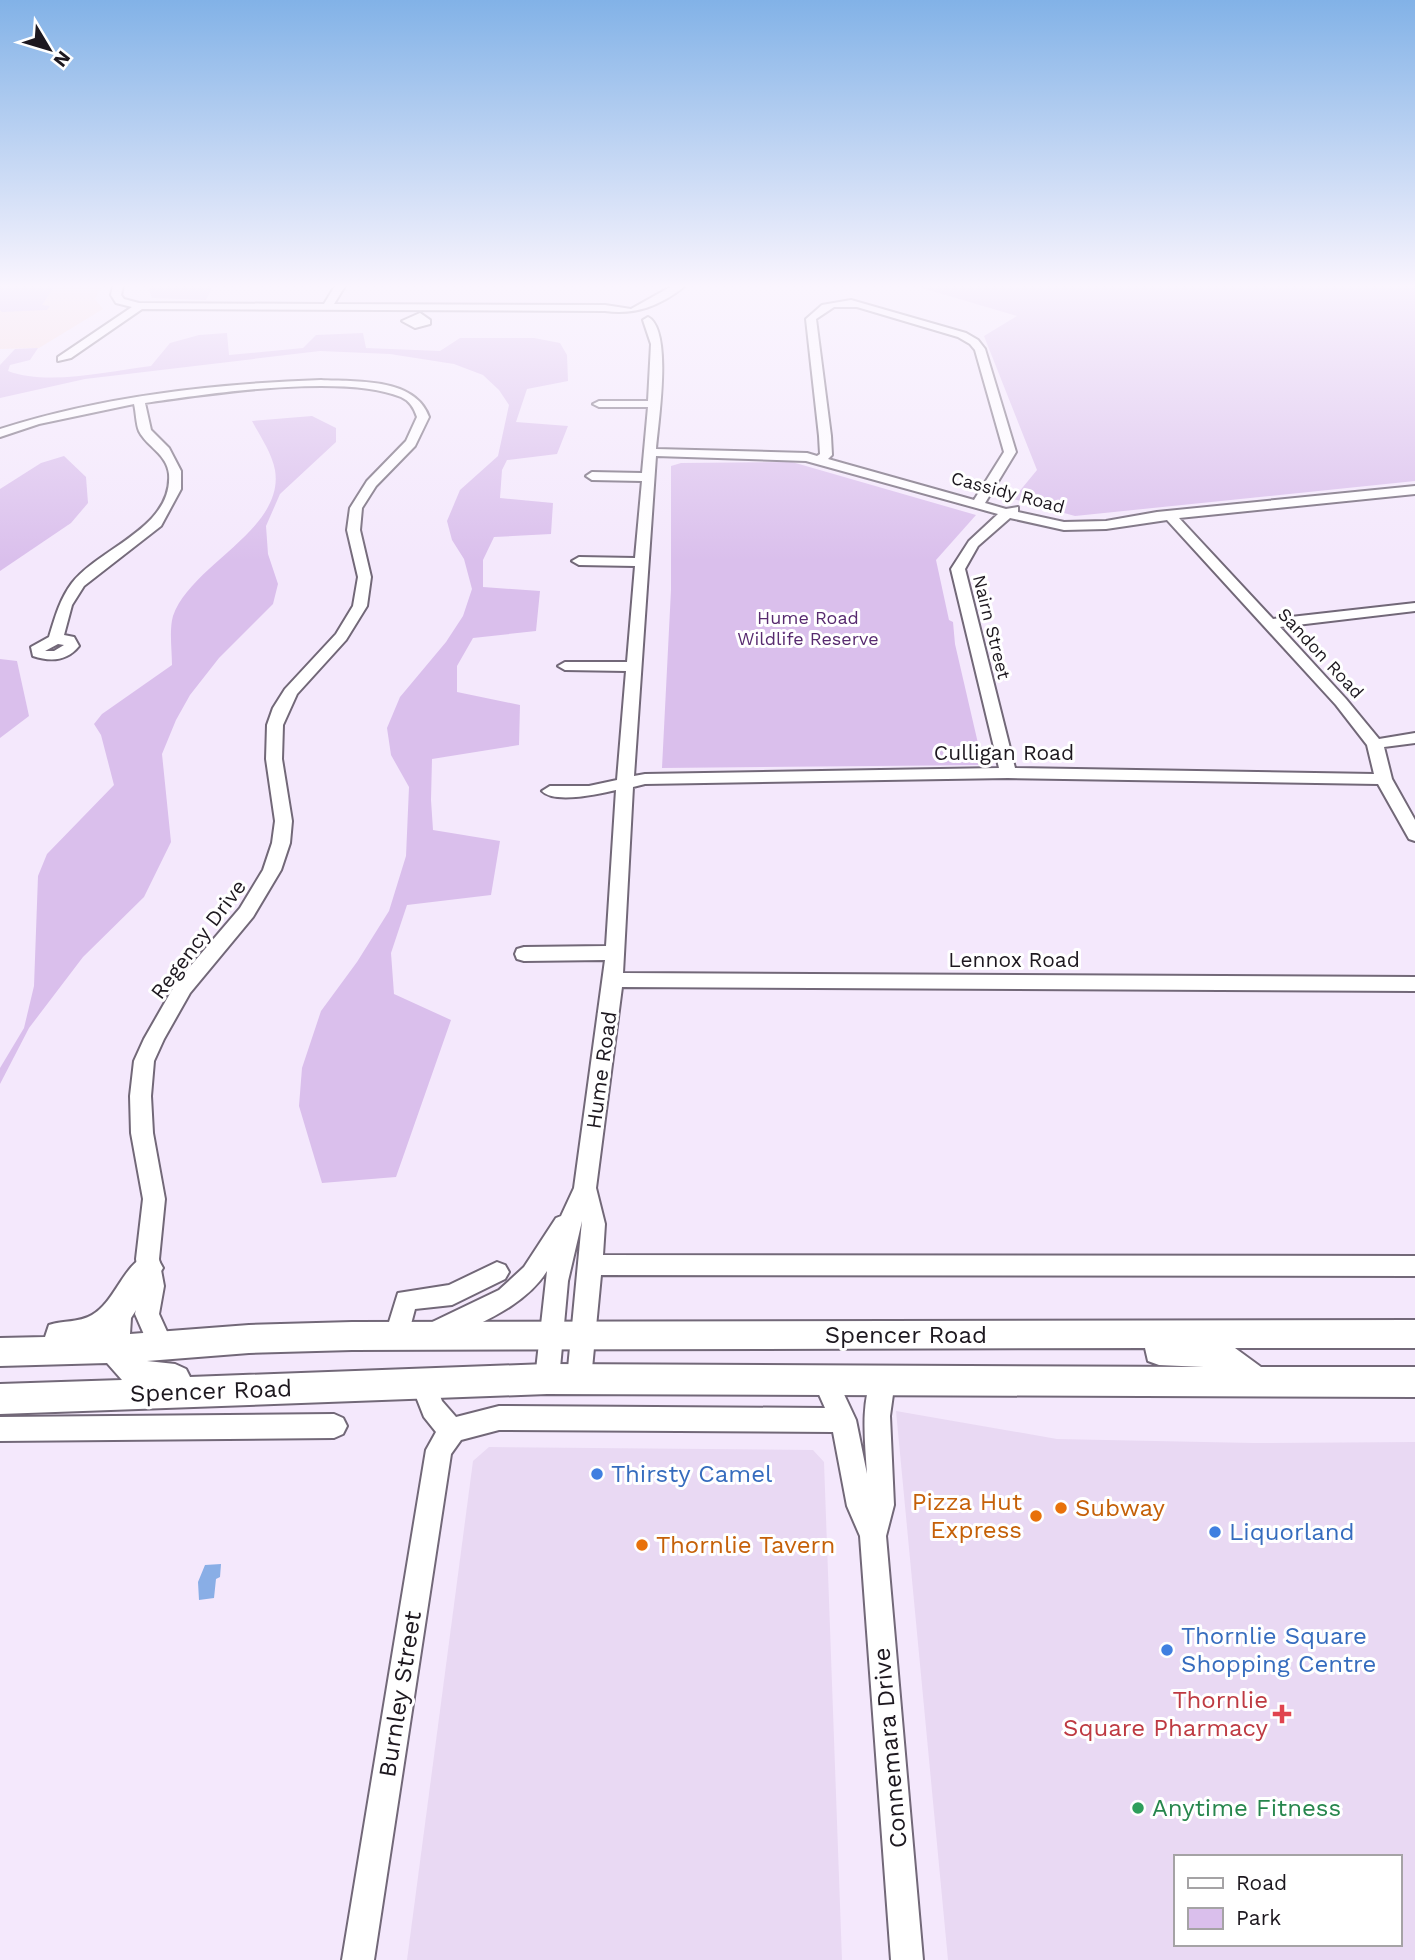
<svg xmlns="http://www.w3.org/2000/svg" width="1415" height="1960" viewBox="0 0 1415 1960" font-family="'Work Sans',sans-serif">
  <rect width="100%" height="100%" fill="#f4e8fc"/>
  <!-- built -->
  <g fill="#e9d9f3" fill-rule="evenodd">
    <path d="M896,1411L1057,1439L1253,1443L1415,1442V1960H948ZM1175,1857H1399V1944H1175Z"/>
    <polygon points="489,1447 813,1450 824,1462 842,1960 407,1960 473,1461"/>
  </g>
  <!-- education -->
  <polygon fill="#f7dcdc" points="0,286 102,286 95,299 103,309 39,348 0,349"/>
  <!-- green -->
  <g fill="#dabfec">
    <polygon points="0,286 55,286 42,305 50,306 47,310 2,312 0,310"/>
    <polygon points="148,286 213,286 206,300 152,298"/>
    <polygon points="915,286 1415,286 1415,481 1075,516 1013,499 1037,470 984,336 1017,316"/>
    <path d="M227,333L229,355L303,348L316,335L363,333L366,348L440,351L460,338H534L560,343L567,355L568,381L527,389L516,422L568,426L557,454L507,460L502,470L500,498L553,503L551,534L494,537L483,560V587L540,591L536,631L473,638L457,666V692L520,705L519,745L432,759L431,800L433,830L500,841L491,895L407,905L391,953L394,994L451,1020L396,1177L322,1183L299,1106L302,1068L321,1011L357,962L389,911L406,856L409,787L391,755L387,728L400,697L446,642L463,616L472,589L464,559L452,540L447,521L460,490L498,456L509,405L499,390L483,375L454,364L390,354L320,351L85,379L0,398V365L15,349L38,348L30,360L10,365L8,371C48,386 109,371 151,366L170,343L199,335Z"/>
    <path d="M312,416L336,428V442L280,494L266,526L268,554L278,584L273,604L219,658L190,695L176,720L162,754L171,842L144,897L83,957L29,1028L0,1084V1068L24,1028L34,986L38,876L47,854L114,785L101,735L94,724L102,714L172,665C172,650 169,630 173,616C191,564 285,530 275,470C272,453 260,436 252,421Z"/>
    <polygon points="64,456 86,477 88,503 71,523 0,571 0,489 41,463"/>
    <polygon points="792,462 976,515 936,560 949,620 953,622 955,644 983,765 662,768 671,590 671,466 681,463"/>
    <polygon points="0,659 17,661 29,716 0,738"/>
  </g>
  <!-- water -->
  <polygon fill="#89aee6" points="221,1564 220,1577 216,1579 214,1598 199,1600 198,1582 205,1565"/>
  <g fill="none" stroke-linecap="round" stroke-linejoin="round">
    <defs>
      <g id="minor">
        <path d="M113,286H123L121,295L124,299L139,303L324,304L335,286H345L334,304L605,305L631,309L672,286H685C660,306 636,315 605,311L142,309L71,358L58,361V357L132,307L116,303L111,295Z"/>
        <path d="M851,300L966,333L978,340L985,349L1016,452L985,503L1006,509L1018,507V512L1064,522L1106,521L1157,512L1415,486V494L1179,518L1273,619L1415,603V611L1280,627L1346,699L1379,739L1415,733V743L1384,747L1392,779L1415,820V841L1409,839L1378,784L1008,778L645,784L633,787L623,973L1415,977V991L622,987L596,1188L605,1224L603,1255L1415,1256V1276L601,1275L591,1379L588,1387L579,1390L570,1387L567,1379L582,1221L568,1281L559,1379L556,1387L547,1390L538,1387L535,1379L547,1271C524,1307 481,1322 444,1341L435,1344L426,1341L423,1333L426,1325L499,1290L524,1267L556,1218L561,1216L574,1188L605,960L524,961L517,959L515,954L517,949L524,947L606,946L616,790C599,794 554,804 542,791L550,786H589L617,780L626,671L565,670L558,666L565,662H627L635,566L579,565L572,561L579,557L635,558L642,481L592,480L586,476L592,472L642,473L648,407H599L593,404L599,401H648L651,344L643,320L648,317C673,330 658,422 656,449L807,453L817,456L820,454L819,436L806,319L822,305ZM834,307H857L958,337L970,344L975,350L1004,452L974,500L828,459L832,455L831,436L816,319ZM656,456L806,461L998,514L969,541L951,569L999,768L645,774L634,776ZM1010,518L1064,530L1106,529L1167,520L1336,705L1367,745L1374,774L1015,768L965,569L978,546Z"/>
        <polygon points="420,313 430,320 430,324 415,328 402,321"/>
        <path d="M321,380C355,382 415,377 429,417L415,446L376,486L362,508L360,530L371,577L367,606L346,640L297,694L283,725L282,759L292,821L290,843L281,870L253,917L190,993L164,1039L154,1061L151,1096L153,1133L165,1199L159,1259L164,1286L159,1314L174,1347L171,1355L162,1358L153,1355L135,1314L140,1286L136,1259L143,1199L131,1133L130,1096L134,1061L144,1039L176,983L240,908L263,870L272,843L275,821L266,759L267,725L273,708L285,689L336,634L353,606L358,577L347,530L350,508L367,481L406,441L417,417C414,408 410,401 401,397C344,373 207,394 145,403L151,430L169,448L181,471V489L161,526L84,586L72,605L64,635L74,637L79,646C67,661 51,662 33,656L31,647L49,637C55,617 60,599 72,583C99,548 173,528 169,474C167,454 147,447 139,431C136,424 136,412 134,404L39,424L0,437V429C103,396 213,384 321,380ZM58,644L64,645L54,651H45Z"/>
        <polygon points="497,1262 505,1265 509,1272 505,1279 452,1305 415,1309 406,1343 397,1346 388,1343 385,1335 398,1293 449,1285"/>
        <path d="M883,1369L892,1372L895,1380L890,1416L894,1505L886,1536L923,1960H891L860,1536L847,1506L833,1432L499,1430L461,1440L451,1454L374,1960H342L426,1450L436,1432L424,1417L411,1384L414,1376L423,1373L432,1376L442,1401L456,1417L499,1406L825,1408L813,1381L816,1373L825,1370L834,1373L856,1420L867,1474C865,1440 860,1403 874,1372Z"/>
        <polygon points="334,1414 343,1418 347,1426 343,1434 334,1438 0,1441 0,1417"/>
      </g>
      <path id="major" d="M148,1255L158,1259L163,1268L131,1318L130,1334L249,1325L352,1322L1415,1320V1348H1235L1261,1367H1415V1397L547,1394L0,1414V1384L122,1380L107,1363L0,1366V1338L45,1337L49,1325C63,1320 79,1323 92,1315C116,1301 123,1264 148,1255ZM1145,1348L1148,1361L1159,1365L1204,1367L547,1364L190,1377L186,1369L175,1364L147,1361L249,1353L352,1350Z"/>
    </defs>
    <!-- minor casing -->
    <use href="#minor" stroke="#726878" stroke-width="4"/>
    <!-- major casing -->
    <use href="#major" stroke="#726878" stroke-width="4"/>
    <!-- minor -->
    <use href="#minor" fill="#fff" fill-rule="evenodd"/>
    <!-- major -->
    <use href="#major" fill="#fff" fill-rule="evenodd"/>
  </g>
  <!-- sky -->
  <linearGradient id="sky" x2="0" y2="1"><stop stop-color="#82b2e7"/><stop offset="0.51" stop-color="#faf5fe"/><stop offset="1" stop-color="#faf5fe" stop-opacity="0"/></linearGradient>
  <rect width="1415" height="561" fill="url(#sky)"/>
  <!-- markers -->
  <g fill="#3f7fe0" stroke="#fff" stroke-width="2.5">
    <circle cx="597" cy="1474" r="7"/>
    <circle cx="1215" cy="1532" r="7"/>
    <circle cx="1167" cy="1650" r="7"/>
  </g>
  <g fill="#e8710a" stroke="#fff" stroke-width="2.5">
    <circle cx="1061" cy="1508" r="7"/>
    <circle cx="1036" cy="1516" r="7"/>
    <circle cx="642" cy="1545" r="7"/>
  </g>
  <path fill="#e0444e" stroke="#fff" stroke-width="2.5" d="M1278.5 1703.5h7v7h7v7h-7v7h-7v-7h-7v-7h7z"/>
  <circle fill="#2e9e5b" stroke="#fff" stroke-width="2.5" cx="1138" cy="1808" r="7"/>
  <g text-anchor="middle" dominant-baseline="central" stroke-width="6" stroke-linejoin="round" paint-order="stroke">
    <!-- far-street labels -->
    <g font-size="18" fill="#1d181f" stroke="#fff">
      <text transform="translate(1008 492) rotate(15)">Cassidy Road</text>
      <text transform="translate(992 627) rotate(76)">Nairn Street</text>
      <text transform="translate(1321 653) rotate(47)">Sandon Road</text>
    </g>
    <!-- far-park labels -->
    <g font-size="18" fill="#572a6f" stroke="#fff">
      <text x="808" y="617">Hume Road<tspan x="808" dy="21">Wildlife Reserve</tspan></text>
    </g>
    <!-- street labels -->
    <g font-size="21" fill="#1d181f" stroke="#fff">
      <text x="1004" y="752">Culligan Road</text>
      <text transform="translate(198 939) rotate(-53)">Regency Drive</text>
      <text x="1014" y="959">Lennox Road</text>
      <text transform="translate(601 1070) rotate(-82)">Hume Road</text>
    </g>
    <!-- near-street labels -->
    <g font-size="24" fill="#1d181f" stroke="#fff">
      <text x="906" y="1335">Spencer Road</text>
      <text transform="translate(211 1391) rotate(-2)">Spencer Road</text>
      <text transform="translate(400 1694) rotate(-81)">Burnley Street</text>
      <text transform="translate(890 1748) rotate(-95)">Connemara Drive</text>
    </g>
    <!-- near-shop labels -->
    <g font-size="24" fill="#366cbe" stroke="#fff" text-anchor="start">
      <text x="611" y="1474">Thirsty Camel</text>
      <text x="1229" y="1532">Liquorland</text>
      <text x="1181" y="1636">Thornlie Square<tspan x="1181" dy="28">Shopping Centre</tspan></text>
    </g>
    <!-- near-food labels -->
    <g font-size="24" fill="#c56008" stroke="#fff" text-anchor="start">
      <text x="1022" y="1502" text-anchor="end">Pizza Hut<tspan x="1022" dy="28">Express</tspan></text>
      <text x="1075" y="1508">Subway</text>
      <text x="656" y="1545">Thornlie Tavern</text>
    </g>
    <!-- near-health labels -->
    <g font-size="24" fill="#be3a42" stroke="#fff" text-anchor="end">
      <text x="1268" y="1700">Thornlie<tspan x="1268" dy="28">Square Pharmacy</tspan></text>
    </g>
    <!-- near-leisure labels -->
    <g font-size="24" fill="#27864d" stroke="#fff" text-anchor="start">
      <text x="1152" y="1808">Anytime Fitness</text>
    </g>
  </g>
  <!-- legend -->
  <rect x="1174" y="1855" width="228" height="91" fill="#ffffff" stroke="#a5a3a5" stroke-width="2"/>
  <rect x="1188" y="1878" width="35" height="10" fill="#ffffff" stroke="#a5a3a5" stroke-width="2"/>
  <text x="1236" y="1890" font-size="21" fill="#1d181f">Road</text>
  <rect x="1188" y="1908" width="35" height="21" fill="#dabfec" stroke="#a5a3a5" stroke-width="2"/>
  <text x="1236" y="1925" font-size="21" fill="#1d181f">Park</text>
  <!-- north arrow -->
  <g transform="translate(49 49) rotate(128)" stroke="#ffffff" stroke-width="5" paint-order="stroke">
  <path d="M0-5L12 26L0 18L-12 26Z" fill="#1d181f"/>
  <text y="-10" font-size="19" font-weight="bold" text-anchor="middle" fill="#1d181f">N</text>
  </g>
</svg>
